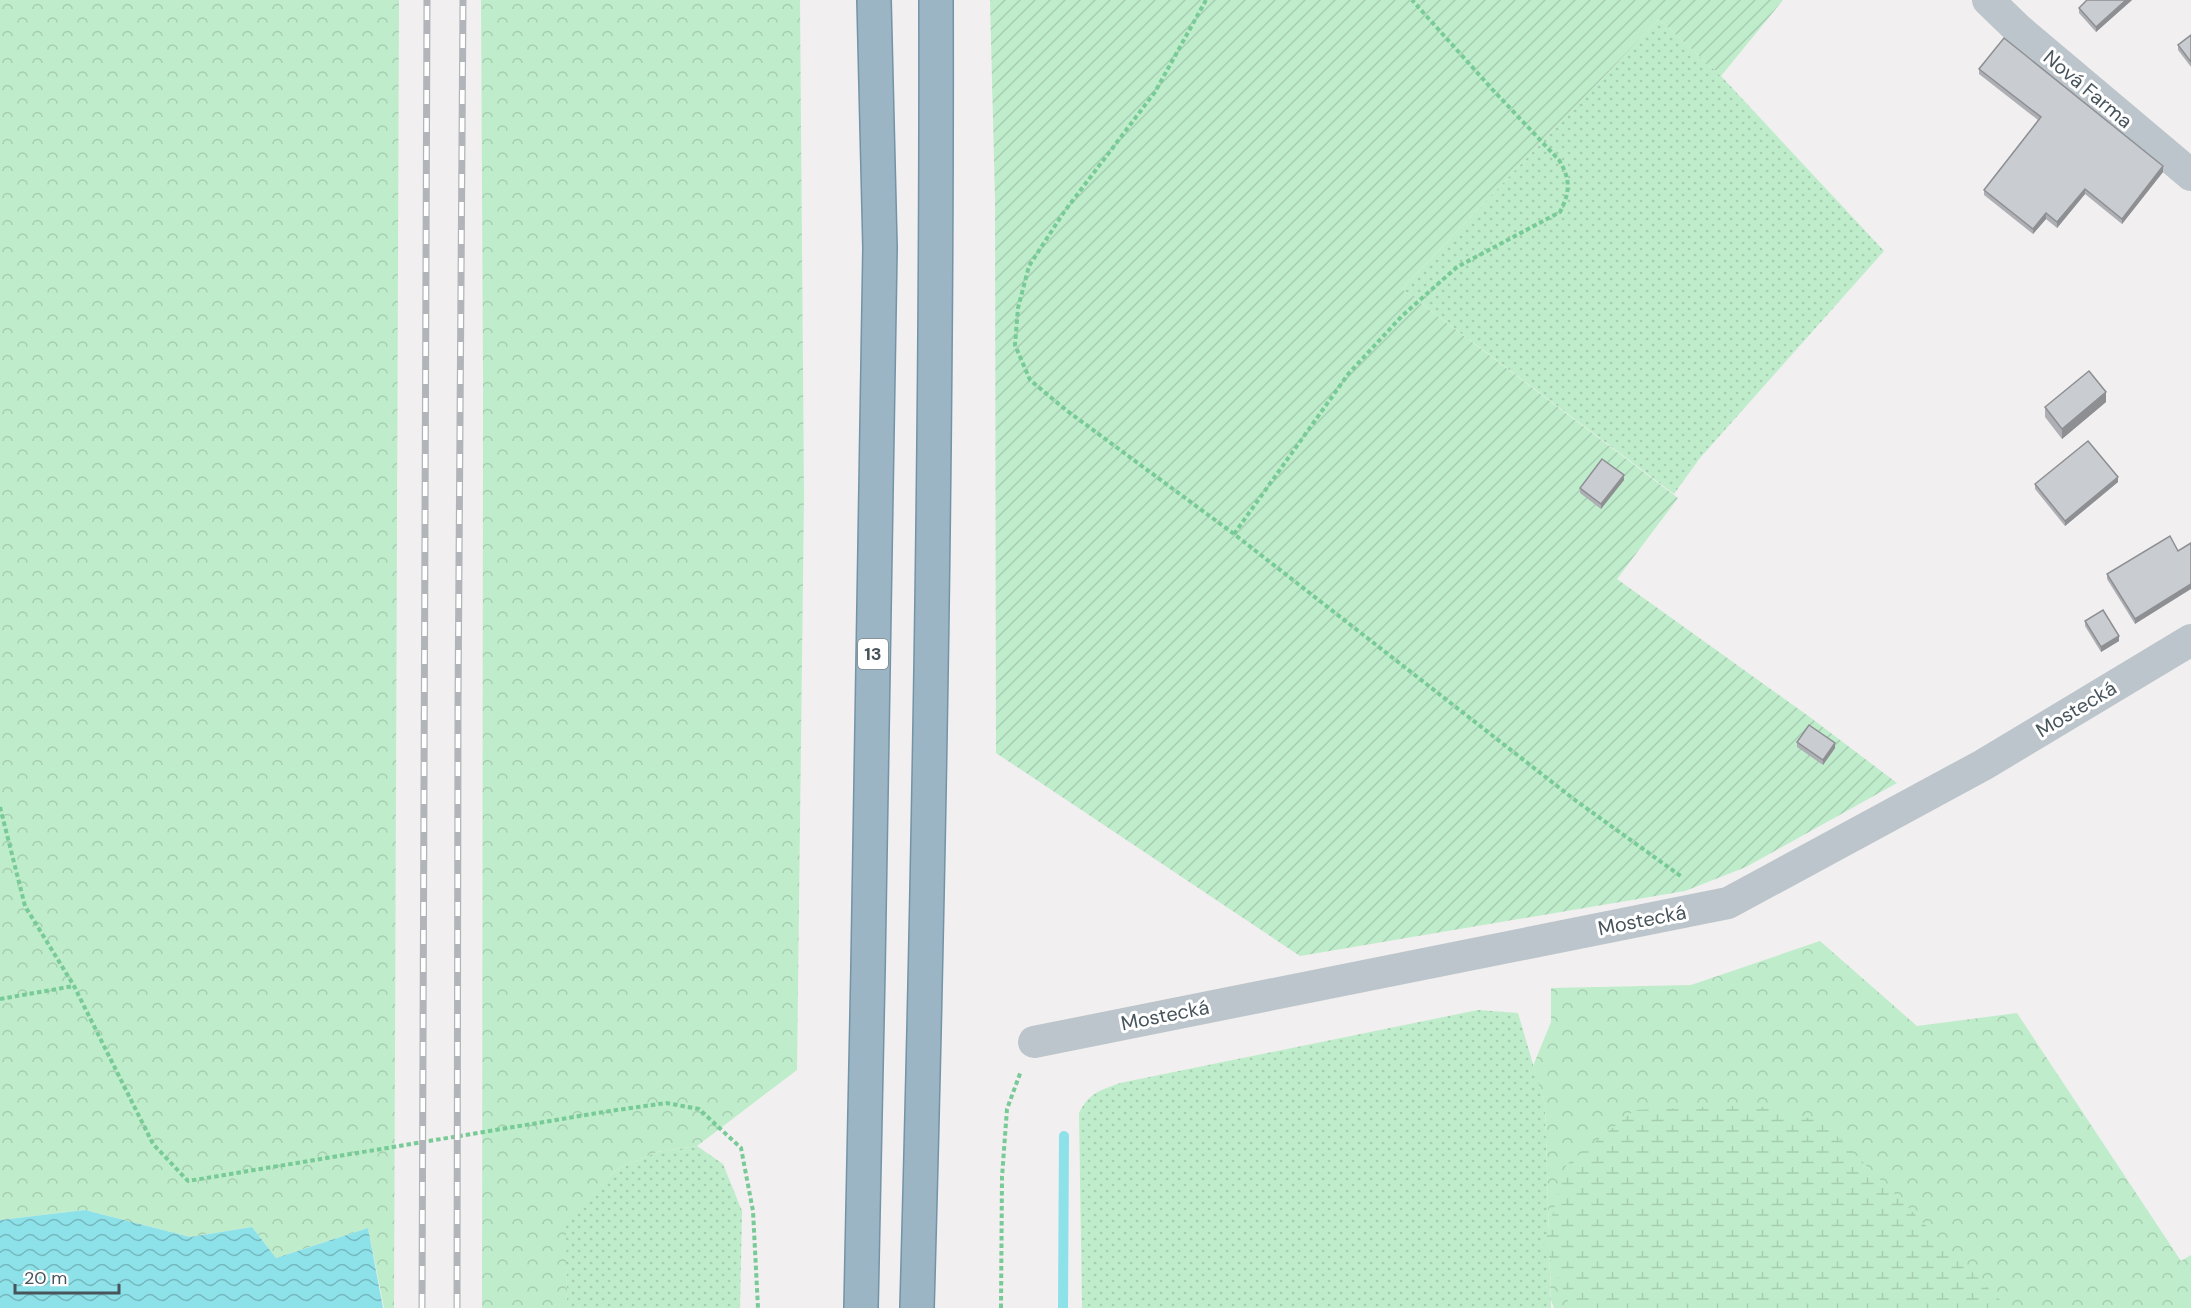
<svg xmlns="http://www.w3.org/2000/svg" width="2191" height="1308" viewBox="0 0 2191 1308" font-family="'DM Sans',sans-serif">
  <defs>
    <pattern id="grass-dots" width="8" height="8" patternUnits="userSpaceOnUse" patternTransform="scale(1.5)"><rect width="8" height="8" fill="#bfedcb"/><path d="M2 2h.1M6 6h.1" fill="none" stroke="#a6cdb1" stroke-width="1.8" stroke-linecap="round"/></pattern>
    <pattern id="forest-crowns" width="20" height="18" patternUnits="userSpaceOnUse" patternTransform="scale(1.5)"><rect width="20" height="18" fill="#bfedcb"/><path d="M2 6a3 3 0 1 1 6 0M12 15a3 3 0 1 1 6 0" fill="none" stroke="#a6cdb1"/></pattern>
    <pattern id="wetland-marsh" width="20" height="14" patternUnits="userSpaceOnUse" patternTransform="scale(1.5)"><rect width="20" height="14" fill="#bfedcb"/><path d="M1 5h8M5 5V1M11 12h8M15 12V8" fill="none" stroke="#a6cdb1"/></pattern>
    <pattern id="garden-furrows" width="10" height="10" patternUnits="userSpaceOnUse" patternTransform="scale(1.5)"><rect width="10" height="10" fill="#bfedcb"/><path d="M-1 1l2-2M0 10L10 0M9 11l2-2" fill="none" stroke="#a6cdb1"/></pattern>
    <pattern id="water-waves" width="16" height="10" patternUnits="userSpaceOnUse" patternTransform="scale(1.5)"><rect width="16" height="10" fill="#8de1e8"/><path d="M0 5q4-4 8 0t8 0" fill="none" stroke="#75b9bf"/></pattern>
  </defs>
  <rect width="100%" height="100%" fill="#f1efef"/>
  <!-- grass -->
  <g fill="url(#grass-dots)">
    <polygon points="1659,19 1721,76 1884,251 1700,458 1674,494 1402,289"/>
    <path d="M1478,1010L1518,1013L1545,1105L1551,1308H1082L1079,1113C1089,1093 1099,1091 1120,1083Z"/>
    <polygon points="697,1146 723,1164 742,1211 740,1308 567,1308 565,1218 617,1169 657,1152"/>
  </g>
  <!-- forest -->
  <g fill="url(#forest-crowns)">
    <polygon points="0,0 399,0 394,1308 384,1308 368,1228 276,1258 252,1227 190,1237 85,1210 0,1220"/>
    <polygon points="481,0 800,0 804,496 797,1070 697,1146 657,1152 617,1169 566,1218 567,1308 482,1308 483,381"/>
    <polygon points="1820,941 1917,1026 2017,1013 2181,1261 2191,1255 2191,1308 1554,1308 1551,1300 1545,1105 1533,1066 1551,1022 1551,988 1691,985"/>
  </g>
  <!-- wetland -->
  <polygon fill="url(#wetland-marsh)" points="1754,1105 1822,1121 2008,1308 1571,1308 1544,1245 1566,1165 1635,1110"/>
  <!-- garden -->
  <polygon fill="url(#garden-furrows)" points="990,0 1783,0 1721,76 1659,19 1402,289 1678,498 1617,579 1807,715 1897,783 1746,867 1685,891 1300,956 996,753 995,199"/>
  <!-- water -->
  <polygon fill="url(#water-waves)" points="85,1210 190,1237 252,1227 276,1258 368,1228 383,1308 0,1308 0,1220"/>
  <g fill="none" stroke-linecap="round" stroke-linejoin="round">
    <!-- stream -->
    <polyline stroke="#8de1e8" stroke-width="10" points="1063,1308 1064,1136"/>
    <defs>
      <g id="trunk">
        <polyline points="861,1308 868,969 880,248 874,0"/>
        <path d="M917,1308C929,872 937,436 936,0"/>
      </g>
    </defs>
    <!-- trunk casing -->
    <use href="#trunk" stroke="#7393a7" stroke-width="36"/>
    <!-- path -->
    <g stroke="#78ca97" stroke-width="4" stroke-dasharray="4.5 3" stroke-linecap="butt">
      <polyline points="1206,0 1155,92 1064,212 1029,266 1018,308 1015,345 1030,380 1066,410 1234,534 1575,800 1682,877"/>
      <path d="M1234,534L1349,373L1402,316L1457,267L1560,212C1570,192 1571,180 1559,160L1492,89L1412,0"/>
      <polyline points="0,807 25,906 74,986 153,1144 188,1181 610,1111 666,1103 699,1109 741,1148 753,1211 758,1308"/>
      <polyline points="0,999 74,986"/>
      <polyline points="1001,1308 1002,1177 1007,1109 1021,1071"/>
    </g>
    <!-- minor -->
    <g stroke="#bbc5cb" stroke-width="32">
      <polyline points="1988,0 2018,29 2191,175"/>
      <polyline points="1034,1042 1728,903 1983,765 2191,640"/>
    </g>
    <!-- trunk -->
    <use href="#trunk" stroke="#9cb5c4" stroke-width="33"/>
    <defs>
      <g id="rail">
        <polyline points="422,1308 427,0"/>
        <polyline points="457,1308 458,706 463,0"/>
      </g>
    </defs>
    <!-- rail casing -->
    <use href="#rail" stroke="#b1b5b9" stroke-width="7"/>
    <!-- rail -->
    <use href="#rail" stroke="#fff" stroke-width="4.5" stroke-dasharray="14" stroke-linecap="butt"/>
  </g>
  <!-- wall -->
  <g fill="#adafb4">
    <polygon points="2087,0 2132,0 2096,32 2079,13 2079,8"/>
    <polygon points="2191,35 2191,67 2178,50 2178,45"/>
    <polygon points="1979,69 2163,172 2122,224 2085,194 2057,228 2046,219 2033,234 1984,195 1984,190 2038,120 1979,74"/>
    <polygon points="2106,402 2062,439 2045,417 2045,407"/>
    <polygon points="1624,480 1601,509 1580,493 1580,488"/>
    <polygon points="2118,482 2065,526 2035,489 2035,484"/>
    <polygon points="2170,536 2135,624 2107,579 2107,574"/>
    <polygon points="2085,621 2119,641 2101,652 2085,626"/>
    <polygon points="1797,742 1835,748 1823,765 1797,747"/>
  </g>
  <!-- shaded-wall -->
  <g fill="#8d8f92">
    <polygon points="2126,0 2132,0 2096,32 2096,27"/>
    <polygon points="2163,166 2163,172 2122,224 2122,219"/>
    <polygon points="2085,189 2085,194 2057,228 2057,222"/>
    <polygon points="2046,213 2046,219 2033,234 2033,229"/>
    <polygon points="2106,392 2106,402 2062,439 2062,429"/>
    <polygon points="1624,475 1624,480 1601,509 1601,504"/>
    <polygon points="2118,477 2118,482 2065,526 2065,521"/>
    <polygon points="2191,584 2191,589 2135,624 2135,619"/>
    <polygon points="2119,636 2119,641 2101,652 2101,647"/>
    <polygon points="1835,743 1835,748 1823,765 1823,760"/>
  </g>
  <!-- building -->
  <g fill="#c9ccd1" stroke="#8d8f92" stroke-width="1.5">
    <polygon points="2087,0 2126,0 2096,27 2079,8"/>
    <polygon points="2191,35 2191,62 2178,45"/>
    <polygon points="2004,38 2163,166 2122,219 2085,189 2057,222 2046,213 2033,229 1984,190 2041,117 1979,69"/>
    <polygon points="2089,371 2106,392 2062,429 2045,407"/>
    <polygon points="2088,441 2118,477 2065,521 2035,484"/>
    <polygon points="1602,459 1624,475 1601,504 1580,488"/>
    <polygon points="2170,536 2178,551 2191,543 2191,584 2135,619 2107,574"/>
    <polygon points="2103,610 2119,636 2101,647 2085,621"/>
    <polygon points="1809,725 1835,743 1823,760 1797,742"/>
  </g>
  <g text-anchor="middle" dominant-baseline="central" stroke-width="6" stroke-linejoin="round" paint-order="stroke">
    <!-- shield labels -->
    <rect fill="#fff" stroke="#7e878c" stroke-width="1.5" x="858" y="639" width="30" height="30" rx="4.5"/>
    <g font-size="18" font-weight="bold" fill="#47545b">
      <text x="873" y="654">13</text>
    </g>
    <!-- street labels -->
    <g font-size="20" fill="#47545b" stroke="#fff">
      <text transform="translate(2088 89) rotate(40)">Nová Farma</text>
      <text transform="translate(2076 709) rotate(-31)">Mostecká</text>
      <text transform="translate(1642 920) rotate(-11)">Mostecká</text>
      <text transform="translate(1165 1015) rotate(-11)">Mostecká</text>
    </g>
  </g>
  <!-- scale -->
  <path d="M15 1284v9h104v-9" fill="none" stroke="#47545b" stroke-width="3"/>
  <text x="24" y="1284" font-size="18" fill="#47545b" stroke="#ffffff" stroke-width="4.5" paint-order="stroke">20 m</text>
</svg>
